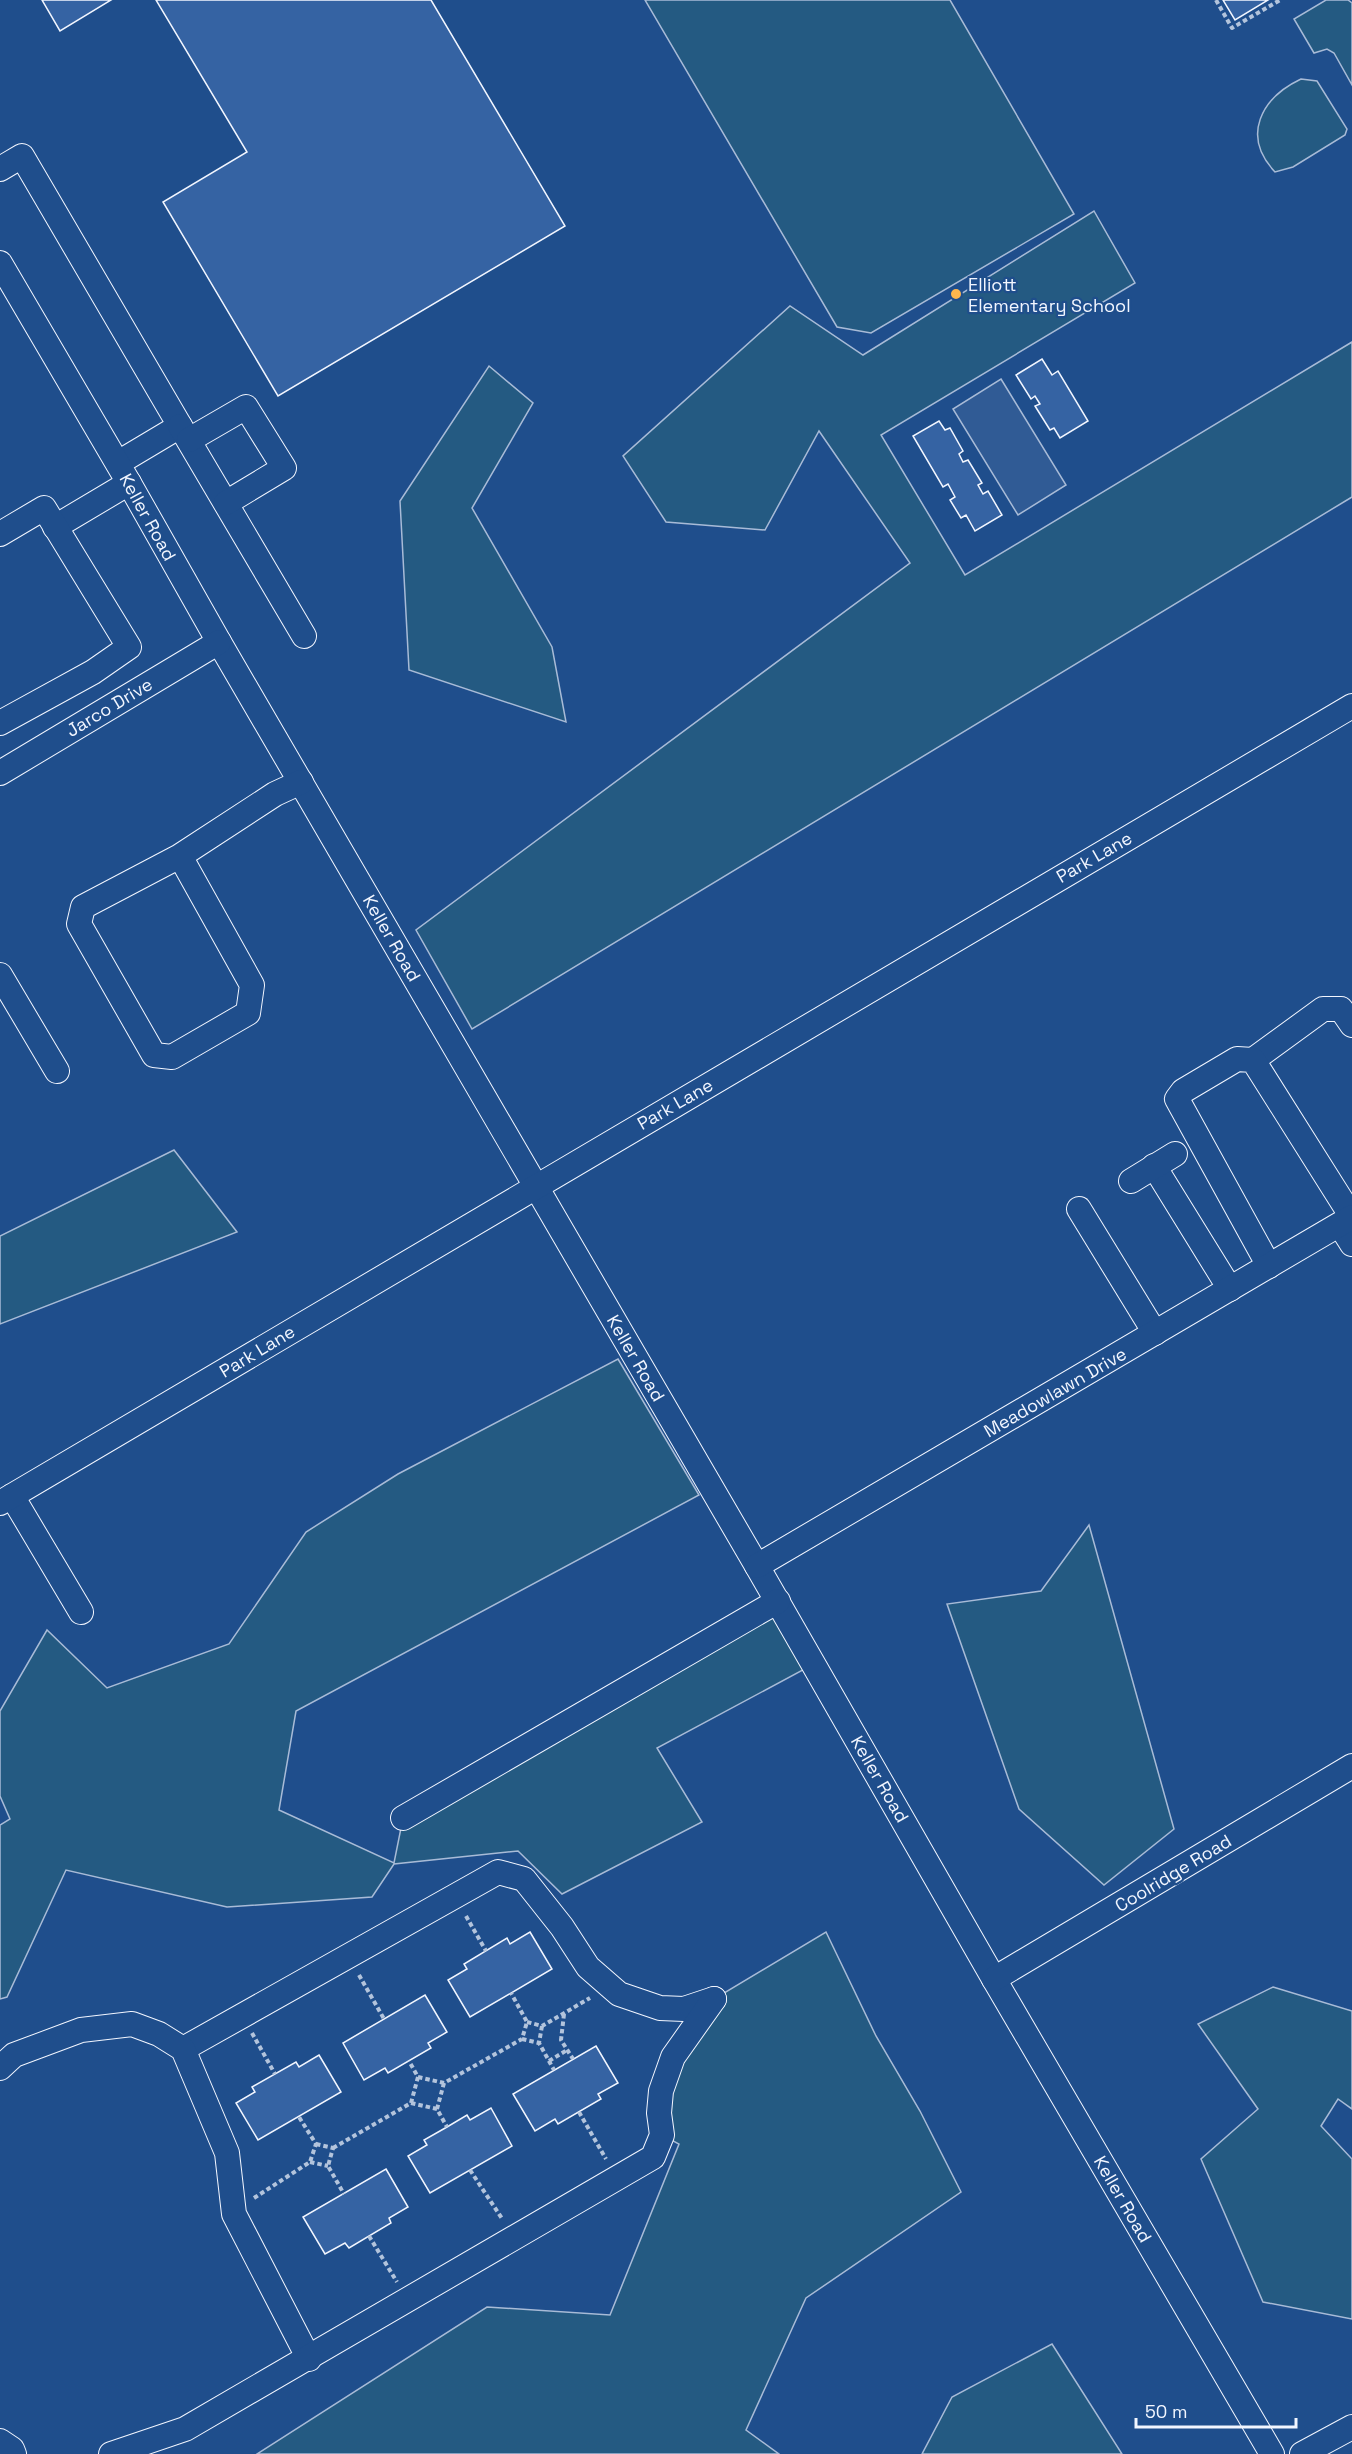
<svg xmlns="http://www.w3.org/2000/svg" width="1352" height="2454" viewBox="0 0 1352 2454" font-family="'Space Grotesk',sans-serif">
  <rect width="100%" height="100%" fill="#1f4e8c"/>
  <!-- green -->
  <g fill="#245a82" stroke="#a8bbd7" stroke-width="1.5">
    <polygon points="645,0 950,0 1074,214 871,333 837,327"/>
    <polygon points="1326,0 1348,0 1352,3 1352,85 1334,53 1327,49 1314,53 1294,19"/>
    <path d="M1301,79L1317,81L1347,129L1345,135L1293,167L1275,172C1241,136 1261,98 1301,79Z"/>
    <polygon points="1094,211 1135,283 881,435 965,575 1352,342 1352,497 472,1029 416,930 910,563 819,431 765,530 666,522 623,456 790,306 863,355"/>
    <polygon points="489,366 533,403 472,508 552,647 566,722 409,670 400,501"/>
    <polygon points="174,1150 237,1232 0,1324 0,1236"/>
    <polygon points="618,1359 699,1495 296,1711 279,1810 394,1863 403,1818 778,1601 814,1664 657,1748 702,1822 562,1894 518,1851 394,1864 372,1897 227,1907 66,1870 7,1997 0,1999 0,1825 10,1819 0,1796 0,1711 47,1630 107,1688 229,1644 306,1532 398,1474"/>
    <polygon points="1089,1525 1174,1829 1104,1885 1019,1809 947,1604 1041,1591"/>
    <polygon points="826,1932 876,2036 920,2111 961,2192 806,2298 746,2430 779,2454 257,2454 487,2307 610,2315 679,2144 662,2135 659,2113 714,1999"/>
    <polygon points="1273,1987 1352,2011 1352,2109 1338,2099 1321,2126 1352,2159 1352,2319 1263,2302 1201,2159 1258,2109 1198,2024"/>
    <polygon points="1052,2344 1122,2454 922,2454 952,2397"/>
  </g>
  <!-- parking -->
  <polygon fill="#305b95" stroke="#a8bbd7" stroke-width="1.5" points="1001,379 1066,485 1018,515 953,409"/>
  <!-- building -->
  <g fill="#3563a3" stroke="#f2f6ff" stroke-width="1.5">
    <polygon points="42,0 111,0 60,31"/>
    <polygon points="156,0 431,0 565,226 278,396 163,202 247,152"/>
    <polygon points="1223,0 1268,0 1235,20"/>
    <polygon points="1042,359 1052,375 1058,371 1088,421 1060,438 1054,428 1050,430 1035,406 1040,404 1035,396 1031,399 1016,375"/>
    <polygon points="939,421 945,430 950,428 963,451 959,454 963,462 968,460 982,483 978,485 983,494 988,491 1002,515 975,531 966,515 961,518 950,500 955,497 948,484 943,487 913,436"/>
    <polygon points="530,1932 552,1969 470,2017 448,1980 467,1969 464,1964 507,1938 510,1944"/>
    <polygon points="425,1995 447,2032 428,2043 431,2048 388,2073 385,2068 364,2080 343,2043"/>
    <polygon points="596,2046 618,2083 598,2094 601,2099 558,2124 555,2119 535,2131 513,2094"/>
    <polygon points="319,2055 341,2092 258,2140 236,2103 255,2092 252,2087 296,2062 299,2067"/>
    <polygon points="491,2108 512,2146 430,2193 408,2156 427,2145 424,2140 447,2127 467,2115 470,2120"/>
    <polygon points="386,2169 408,2207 389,2218 391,2223 349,2248 345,2243 325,2254 303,2217"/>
  </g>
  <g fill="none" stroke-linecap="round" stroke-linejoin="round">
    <defs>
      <g id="minor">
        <polyline points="0,169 22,156 180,426 118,463"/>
        <polyline points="0,263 129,483 219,642 757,1566 994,1979 1272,2454"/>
        <polyline points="180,426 304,636"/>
        <polyline points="189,440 246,407 284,468 226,503"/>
        <polyline points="55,527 129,483"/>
        <polyline points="0,534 44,508 129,647 93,672 0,723"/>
        <polyline points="0,773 219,642"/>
        <polyline points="180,856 83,907 79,924 154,1055 172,1057 248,1013 252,985 180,856 275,794 301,782"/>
        <polyline points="0,975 57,1071"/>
        <polyline points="1253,1060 1323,1009 1341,1009 1352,1025"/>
        <polyline points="1154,1166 1230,1289"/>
        <polyline points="1131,1181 1175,1154"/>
        <polyline points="1079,1209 1155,1333"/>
        <polyline points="1340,1225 1352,1244"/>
        <polyline points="1269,1266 1177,1099 1183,1091 1237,1059 1253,1060 1352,1217"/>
        <polyline points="12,1496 81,1612"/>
        <polyline points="0,1503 1352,706"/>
        <polyline points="757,1566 1352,1217"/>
        <polyline points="403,1818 778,1601"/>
        <polyline points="994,1979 1352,1766"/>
        <polyline points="183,2049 498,1872 524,1879 562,1927 588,1967 619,1994 660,2008 684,2009 714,1999"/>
        <polyline points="0,2068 14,2055 81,2030 132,2024 159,2034 183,2049 227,2153 234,2214 309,2359"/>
        <polyline points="0,2441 12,2449 14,2454"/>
        <polyline points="111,2454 185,2429 653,2157 662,2135 659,2113 661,2091 673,2057 714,1999"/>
        <polyline points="1302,2454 1352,2427"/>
      </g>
    </defs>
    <!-- minor casing -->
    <use href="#minor" stroke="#f2f6ff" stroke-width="26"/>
    <!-- path -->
    <g stroke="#b3c4dc" stroke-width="4" stroke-dasharray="4.5 3" stroke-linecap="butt">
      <polyline points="1216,0 1232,28 1280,0"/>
      <polyline points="466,1916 486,1951"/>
      <polyline points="359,1975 384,2019"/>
      <polyline points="564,2014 561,2040 573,2059"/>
      <polyline points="527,2022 542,2026 590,1998"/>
      <polyline points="542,2026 539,2043 554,2070"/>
      <polyline points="252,2033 275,2074"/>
      <polyline points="522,2039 539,2043"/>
      <polyline points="549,2061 567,2050"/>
      <polyline points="418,2077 444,2083 522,2039 527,2022 511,1993"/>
      <polyline points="444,2083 437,2109 447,2127"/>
      <polyline points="411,2103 437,2109"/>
      <polyline points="579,2112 606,2159"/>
      <polyline points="316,2144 333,2148 328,2166 344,2194"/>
      <polyline points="333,2148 411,2103 418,2077 409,2061"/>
      <polyline points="310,2162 328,2166"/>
      <polyline points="470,2170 503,2220"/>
      <polyline points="254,2198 310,2162 316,2144 299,2117"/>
      <polyline points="369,2236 397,2282"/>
    </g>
    <!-- minor -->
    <use href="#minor" stroke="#1f4e8c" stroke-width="24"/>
  </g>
  <!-- markers -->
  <circle fill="#ffb74d" stroke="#1f4e8c" stroke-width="2" cx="956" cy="294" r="6"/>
  <g text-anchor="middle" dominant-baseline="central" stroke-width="4.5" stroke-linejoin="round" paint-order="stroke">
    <!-- poi labels -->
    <g font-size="18" fill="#f2f6ff" stroke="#1f4e8c" text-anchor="start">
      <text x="968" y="284">Elliott<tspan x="968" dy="21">Elementary School</tspan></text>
    </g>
    <!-- street labels -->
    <g font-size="18" fill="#f2f6ff" stroke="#1f4e8c">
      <text transform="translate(148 517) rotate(61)">Keller Road</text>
      <text transform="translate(109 707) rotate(-31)">Jarco Drive</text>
      <text transform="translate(1094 857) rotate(-30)">Park Lane</text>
      <text transform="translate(392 938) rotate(60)">Keller Road</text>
      <text transform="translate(675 1104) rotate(-30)">Park Lane</text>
      <text transform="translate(257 1351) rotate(-31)">Park Lane</text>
      <text transform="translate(636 1358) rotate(60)">Keller Road</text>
      <text transform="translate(1055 1392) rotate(-30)">Meadowlawn Drive</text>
      <text transform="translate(880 1779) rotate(60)">Keller Road</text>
      <text transform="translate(1173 1873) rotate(-31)">Coolridge Road</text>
      <text transform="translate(1123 2199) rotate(60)">Keller Road</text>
    </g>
  </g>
  <!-- scale -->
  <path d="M1136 2418v9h160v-9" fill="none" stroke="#f2f6ff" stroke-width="3"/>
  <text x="1145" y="2418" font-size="18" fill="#f2f6ff" stroke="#1f4e8c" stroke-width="4.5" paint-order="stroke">50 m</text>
</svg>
